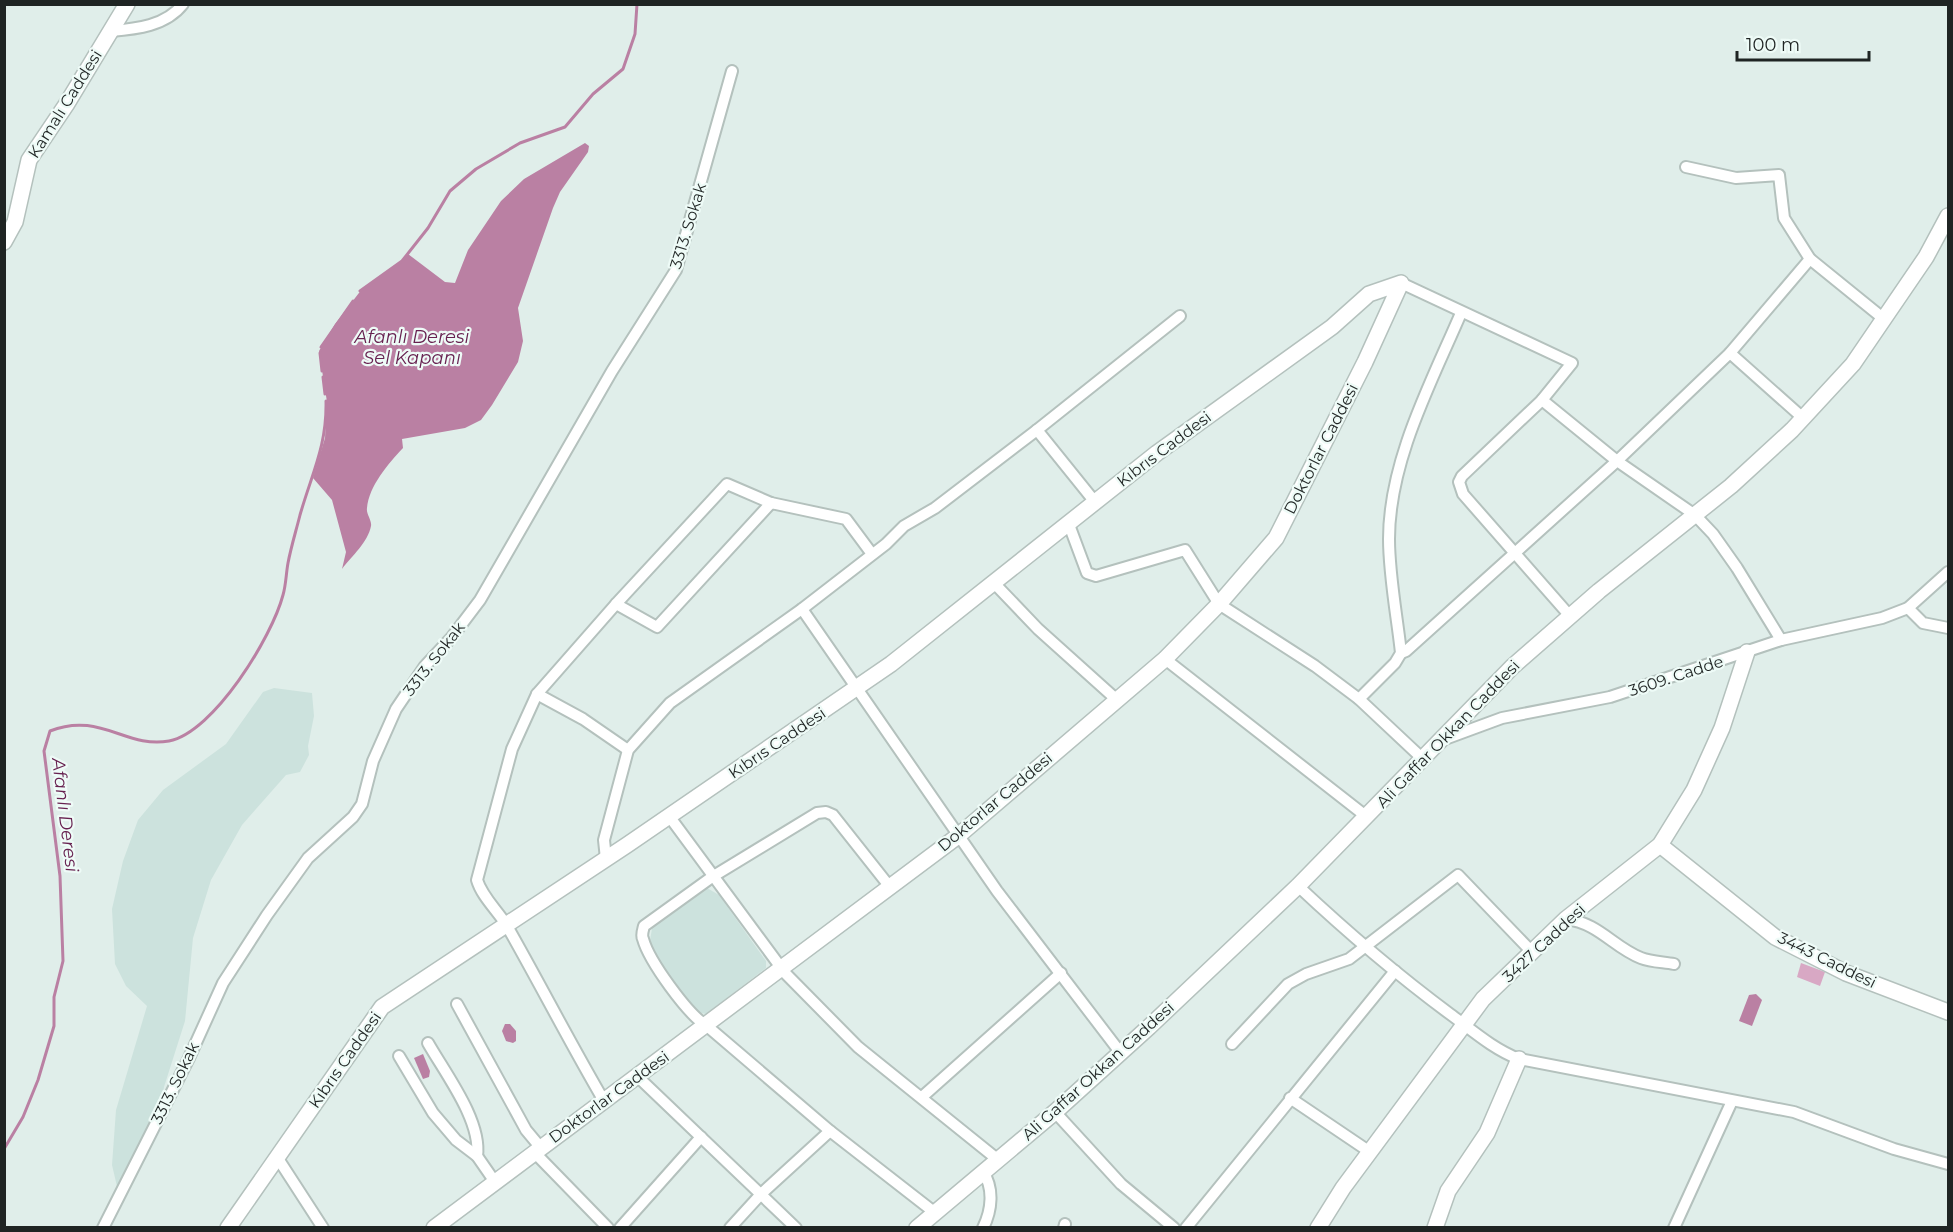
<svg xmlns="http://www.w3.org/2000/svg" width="1953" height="1232" viewBox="0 0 1953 1232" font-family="Montserrat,sans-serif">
  <rect width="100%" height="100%" fill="#e0eeea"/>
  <!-- built -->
  <g fill="#cce2dd">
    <polygon points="274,688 312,693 314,716 308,746 309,755 300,772 286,775 242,825 211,880 193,938 185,1021 164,1087 159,1116 119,1195 112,1165 116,1110 147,1006 126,986 115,964 112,909 123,861 138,820 163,790 226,744 263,692"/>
    <polygon points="707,888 719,895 766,961 766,968 706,1014 696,1012 657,958 650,940 653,923"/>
  </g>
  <!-- green -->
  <polygon fill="#d8a8c4" points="1801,963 1825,972 1820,986 1797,977"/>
  <!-- water -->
  <g fill="#ba80a3">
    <path d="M585,143L589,146L588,152L560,192L553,208L518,308L523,341L518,362L492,405L481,420L465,428L402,439L403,448C388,464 369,486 367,508C366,514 372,520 371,526C368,542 352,556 342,569L346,552L332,500L313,478L325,438L327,402L319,351L335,324L362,289L402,261L408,254L445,282L455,283L468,250L501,201L524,179Z"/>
    <polygon points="1756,994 1762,1000 1752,1026 1739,1021 1749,995"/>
    <polygon points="505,1024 510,1024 516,1031 516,1041 513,1043 506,1041 502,1031"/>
    <polygon points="423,1054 430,1071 429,1077 423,1079 414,1058"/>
  </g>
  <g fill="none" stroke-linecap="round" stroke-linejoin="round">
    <!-- stream -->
    <g stroke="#ba80a3" stroke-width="3">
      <polyline points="360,291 402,261 428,228 450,191 476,169 520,143 565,127 593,94 623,69 635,34 637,4"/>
      <polyline points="321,347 353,301"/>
      <polyline points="320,353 322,371"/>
      <polyline points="323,377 325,394"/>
      <path d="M4,1149L23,1117L38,1080L54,1026V997L63,961L60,876L44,751L50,731C100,711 126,749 169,741C214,732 272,637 283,595C286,585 286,574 288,563C291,547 296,531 300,515C312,473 327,446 326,401"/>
    </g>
    <defs>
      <g id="street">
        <path d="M111,31C136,29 166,26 183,4"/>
        <polyline points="1686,167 1736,178 1779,175 1784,218 1810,259 1884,319"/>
        <polyline points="1401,283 1572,363 1542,400 1462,476 1459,482 1463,494 1570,616"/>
        <polyline points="1730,353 1803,418"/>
        <polyline points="1542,400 1617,461 1695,515 1713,534 1737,568 1781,640"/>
        <polyline points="1037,430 1095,502"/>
        <polyline points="1068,522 1087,573 1096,576 1185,550 1219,604 1315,666 1359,699 1424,760"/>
        <polyline points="994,583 1038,629 1117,700"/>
        <polyline points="616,604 657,627 771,503"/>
        <polyline points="1908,608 1923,623 1948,628"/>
        <polyline points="802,609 997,891 1120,1052"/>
        <polyline points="1401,653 1406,651 1617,461 1730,353 1810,259"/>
        <polyline points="1165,659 1367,817"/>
        <polyline points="537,694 583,719 628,750"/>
        <path d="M1359,699L1395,663L1401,653C1397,616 1389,576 1389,539C1389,461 1431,383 1461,313"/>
        <polyline points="1445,739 1502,718 1610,697 1781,640 1882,618 1908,608 1948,572"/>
        <polyline points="669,816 785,973 858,1047 997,1159"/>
        <polyline points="606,859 604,840 628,750 670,703 802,609 886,544 904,526 935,508 1037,430 1180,316"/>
        <path d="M1298,886C1347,932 1396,974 1450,1014C1472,1030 1493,1049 1519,1059L1794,1112L1894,1149L1948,1164"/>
        <path d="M890,887L833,815L826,812L817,813L712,877L644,926C643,930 641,935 643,939C649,961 688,1015 707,1026L830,1131L934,1212"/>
        <path d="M1566,919C1599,923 1613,947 1641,958C1651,962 1664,962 1674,964"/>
        <polyline points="457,1004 526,1130 541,1148"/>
        <path d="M428,1043C445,1073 482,1121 477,1156"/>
        <polyline points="1232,1044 1288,984 1306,974 1349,959 1458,875 1532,952"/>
        <polyline points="399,1056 433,1113 456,1140 477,1156 495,1182"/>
        <polyline points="638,1077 796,1228"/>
        <polyline points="922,1097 1061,973"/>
        <polyline points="1290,1098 1370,1152"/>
        <path d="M604,1101C570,1043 540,984 507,926C498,911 482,897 477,880L512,749L537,694L616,604L727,484L771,503L846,519L872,554"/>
        <polyline points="1055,1112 1121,1184 1174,1228"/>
        <polyline points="535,1153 608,1228"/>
        <polyline points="277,1157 323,1228"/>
        <polyline points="103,1228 189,1058 223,983 267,915 308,858 353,817 362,804 373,761 396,709 425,666 452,637 480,600 612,371 676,270 732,71"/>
        <polyline points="620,1228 701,1137"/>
        <polyline points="730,1228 761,1194 830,1131"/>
        <path d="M983,1228C992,1210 994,1188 983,1172"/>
        <polyline points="1064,1228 1065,1224"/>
        <polyline points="1186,1228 1395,971"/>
        <polyline points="1674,1228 1732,1101"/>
      </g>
      <g id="secondary">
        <polyline points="4,242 15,222 29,160 66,105 127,4"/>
        <polyline points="1660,845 1775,937 1846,973 1948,1012"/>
        <polyline points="228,1228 382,1007 627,845 891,664 1157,453 1332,327 1369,294 1401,283 1365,362 1276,538 1219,604 1165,659 958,836 434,1228"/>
        <polyline points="917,1228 1055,1112 1149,1027 1298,886 1512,667 1599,591 1731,486 1792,430 1853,364 1926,257 1948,216"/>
        <polyline points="1318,1228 1343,1188 1483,999 1566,919 1660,845 1694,790 1722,728 1747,652"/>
        <polyline points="1435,1228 1448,1191 1487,1133 1519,1059"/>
      </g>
    </defs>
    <!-- street casing -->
    <use href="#street" stroke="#b4c1bd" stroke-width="14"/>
    <!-- secondary casing -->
    <use href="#secondary" stroke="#b4c1bd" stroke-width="18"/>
    <!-- street -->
    <use href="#street" stroke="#fff" stroke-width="10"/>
    <!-- secondary -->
    <use href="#secondary" stroke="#fff" stroke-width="15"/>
  </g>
  <g text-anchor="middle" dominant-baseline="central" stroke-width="4.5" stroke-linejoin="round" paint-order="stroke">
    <!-- street labels -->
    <g font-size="16" fill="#1f2423" stroke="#eefbf7">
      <text transform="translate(65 104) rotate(-58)">Kamalı Caddesi</text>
      <text transform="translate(688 226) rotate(-73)">3313. Sokak</text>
      <text transform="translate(1164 449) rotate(-37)">Kıbrıs Caddesi</text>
      <text transform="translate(1321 449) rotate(-63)">Doktorlar Caddesi</text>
      <text transform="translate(434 659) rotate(-52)">3313. Sokak</text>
      <text transform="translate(1676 676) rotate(-18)">3609. Cadde</text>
      <text transform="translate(1448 734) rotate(-46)">Ali Gaffar Okkan Caddesi</text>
      <text transform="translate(777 743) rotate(-34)">Kıbrıs Caddesi</text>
      <text transform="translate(995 802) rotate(-40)">Doktorlar Caddesi</text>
      <text transform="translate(1544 943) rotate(-43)">3427 Caddesi</text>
      <text transform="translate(1827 960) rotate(26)">3443 Caddesi</text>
      <text transform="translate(345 1060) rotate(-55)">Kıbrıs Caddesi</text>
      <text transform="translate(1098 1071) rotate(-42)">Ali Gaffar Okkan Caddesi</text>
      <text transform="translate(175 1083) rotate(-64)">3313. Sokak</text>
      <text transform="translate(609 1097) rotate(-36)">Doktorlar Caddesi</text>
    </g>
    <!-- water labels -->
    <g font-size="18" font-style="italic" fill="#672150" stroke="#eefbf7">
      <text x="412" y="337">Afanlı Deresi<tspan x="412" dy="21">Sel Kapanı</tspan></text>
      <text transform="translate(65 815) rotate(83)">Afanlı Deresi</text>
    </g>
  </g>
  <!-- border -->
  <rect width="1953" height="1232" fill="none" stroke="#1f2423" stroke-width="12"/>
  <!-- scale -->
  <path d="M1737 51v9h132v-9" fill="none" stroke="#1f2423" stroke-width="3"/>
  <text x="1746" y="51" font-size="18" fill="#1f2423" stroke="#eefbf7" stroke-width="4.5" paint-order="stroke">100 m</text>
</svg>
